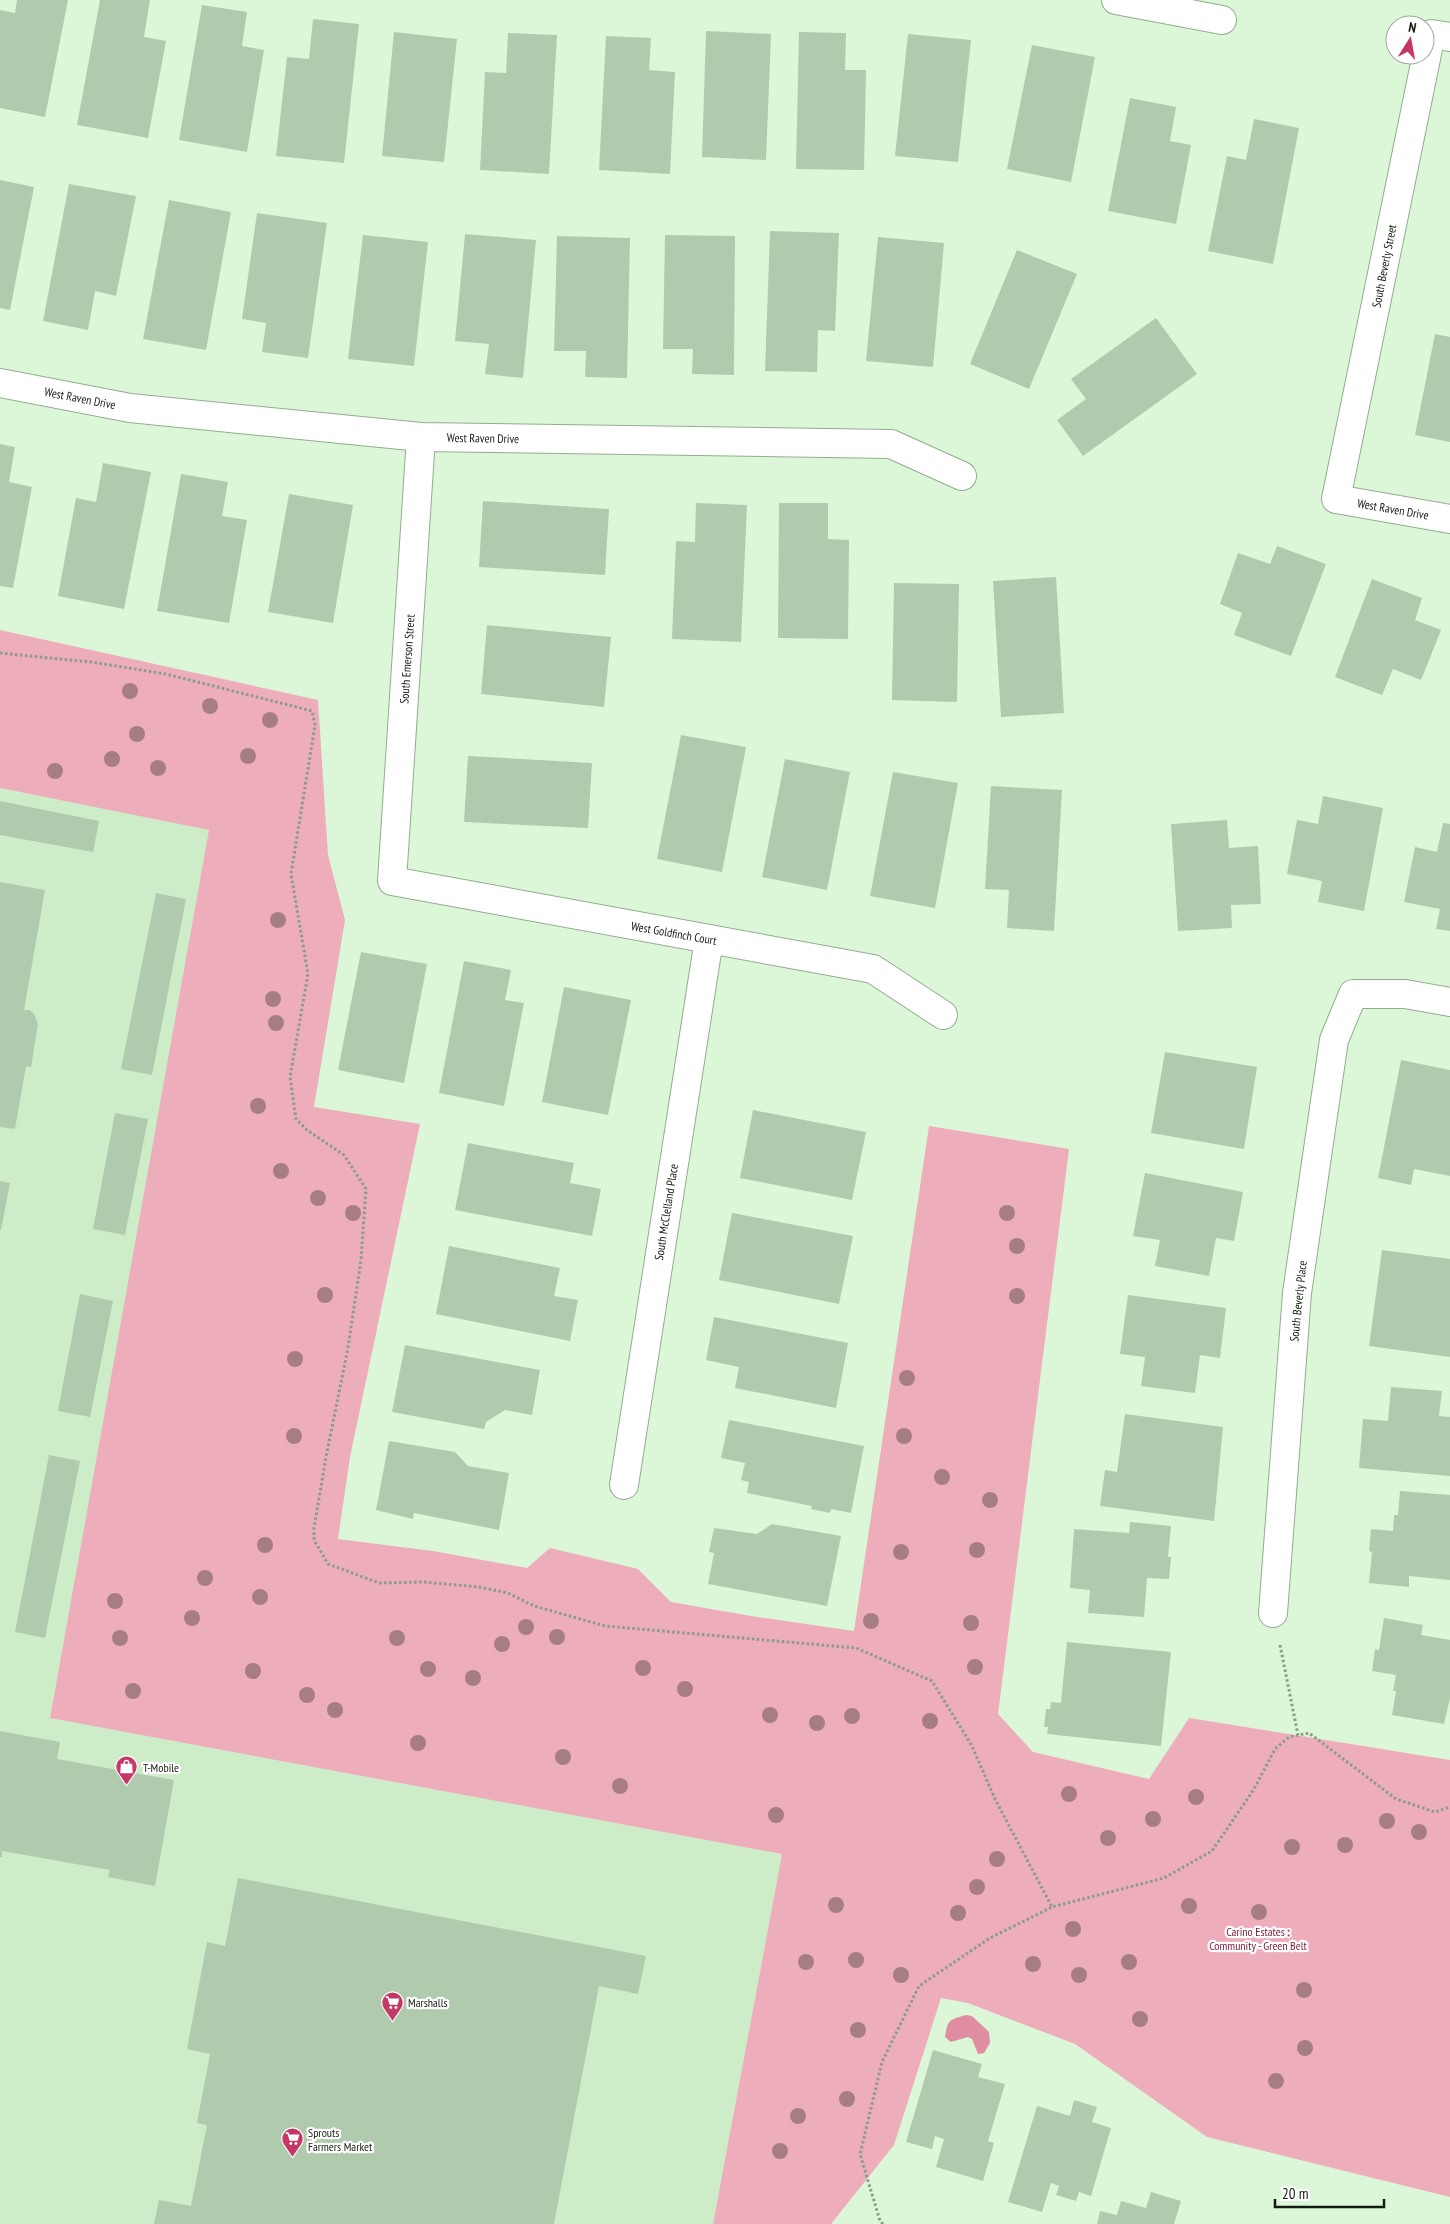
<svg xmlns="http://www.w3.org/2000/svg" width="1450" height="2224" viewBox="0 0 1450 2224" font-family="'PT Sans Narrow',sans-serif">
  <rect width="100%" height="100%" fill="#dcf7d8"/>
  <!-- built -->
  <polygon fill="#cdedc9" points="0,788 210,830 50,1718 782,1854 713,2224 0,2224"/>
  <!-- green -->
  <polygon fill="#eeadbb" points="0,630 318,700 328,855 345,920 314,1107 420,1124 350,1457 338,1539 433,1551 527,1568 550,1548 638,1569 671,1602 751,1616 854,1631 929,1126 1069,1149 998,1714 1033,1752 1149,1779 1189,1718 1450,1760 1450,2197 1207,2137 1075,2044 968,2003 941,1998 894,2145 831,2224 713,2224 782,1854 50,1718 209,830 0,788"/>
  <!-- water -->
  <path fill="#df8da0" d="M966,2015L972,2016L989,2032L990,2043L984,2053L978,2054L972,2039L968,2037L951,2042L945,2037C948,2019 949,2020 966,2015Z"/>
  <!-- building -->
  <g fill="#b0caad">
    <polygon points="17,0 68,0 45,117 0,108 0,10 15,13"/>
    <polygon points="100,0 150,0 144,37 166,41 148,138 77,125"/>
    <polygon points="202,5 247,12 242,46 264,50 247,152 179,140"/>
    <polygon points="313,19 359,24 344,163 276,156 287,57 309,59"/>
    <polygon points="706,31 771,34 766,160 702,157"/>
    <polygon points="394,32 457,39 444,162 382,156"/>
    <polygon points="799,32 846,33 845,70 866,70 864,170 796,169"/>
    <polygon points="508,33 557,35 549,174 480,170 485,72 506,73"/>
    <polygon points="908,34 971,40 958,162 895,156"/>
    <polygon points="606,36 651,38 649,70 675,72 670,174 599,170"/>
    <polygon points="1032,45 1095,57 1071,182 1007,169"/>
    <polygon points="1130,98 1176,107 1170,141 1191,145 1176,224 1108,211"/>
    <polygon points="1254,119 1299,128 1273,264 1208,251 1227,156 1246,160"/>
    <polygon points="0,180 34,187 10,310 0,308"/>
    <polygon points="69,184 136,196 116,296 95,291 88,330 43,321"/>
    <polygon points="169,200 231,212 206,350 143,339"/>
    <polygon points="257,213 327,223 308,358 262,352 266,323 242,319"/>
    <polygon points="770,231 839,233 835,331 818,330 817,372 765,371"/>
    <polygon points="465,234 536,240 523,378 485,374 489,344 455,341"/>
    <polygon points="363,235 428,242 414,366 348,359"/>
    <polygon points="665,235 735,236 734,375 692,374 693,349 663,349"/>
    <polygon points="557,236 630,238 627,378 585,377 586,351 554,351"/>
    <polygon points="878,237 944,243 933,367 866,361"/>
    <polygon points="1017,250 1077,274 1029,389 970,364"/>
    <polygon points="1156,318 1197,374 1083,456 1057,420 1086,399 1071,379"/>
    <polygon points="1435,334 1450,337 1450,442 1415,435"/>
    <polygon points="0,444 15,447 9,482 32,487 13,588 0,586"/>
    <polygon points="103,463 151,472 124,609 58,596 76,498 96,502"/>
    <polygon points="181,474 228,482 222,516 247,520 229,623 157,611"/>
    <polygon points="289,494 353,505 333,623 268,612"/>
    <polygon points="483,501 609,509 605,575 479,567"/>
    <polygon points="696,503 747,505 741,642 672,639 676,541 695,542"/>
    <polygon points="779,503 828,503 828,539 849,540 848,639 778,638"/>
    <polygon points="1277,546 1326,564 1291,656 1234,635 1242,613 1220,604 1238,553 1270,564"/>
    <polygon points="1056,577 1064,713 1001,717 993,581"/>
    <polygon points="1372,579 1422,598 1415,620 1441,630 1421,680 1393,669 1382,695 1335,677"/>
    <polygon points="894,583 959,584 957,702 892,700"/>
    <polygon points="487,625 611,637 604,707 481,694"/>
    <polygon points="681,735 746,747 722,872 657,859"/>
    <polygon points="468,756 592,763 588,828 464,822"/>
    <polygon points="785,759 850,772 827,890 762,877"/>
    <polygon points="893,772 958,783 935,908 870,896"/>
    <polygon points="991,786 1062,790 1054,931 1007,928 1009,890 985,889"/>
    <polygon points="1323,796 1383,808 1364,911 1318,902 1322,881 1287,874 1297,820 1318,824"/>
    <polygon points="0,801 99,821 93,852 0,835"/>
    <polygon points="1227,820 1229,848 1258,846 1261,904 1231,905 1232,928 1178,931 1171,824"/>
    <polygon points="1443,823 1450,824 1450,931 1436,929 1440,909 1404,902 1415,847 1437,852"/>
    <polygon points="0,882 45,890 24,1010 30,1010 34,1014 38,1024 31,1067 26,1066 15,1129 0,1127"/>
    <polygon points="156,893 186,899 152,1075 121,1069"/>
    <polygon points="361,952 427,964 404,1083 338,1070"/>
    <polygon points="464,961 511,970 505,1000 524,1003 504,1106 439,1093"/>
    <polygon points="564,987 631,1000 608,1115 542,1102"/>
    <polygon points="1165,1052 1257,1067 1244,1149 1151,1133"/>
    <polygon points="1401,1060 1450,1070 1450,1176 1414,1169 1411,1185 1378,1178"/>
    <polygon points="753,1110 866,1132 852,1200 740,1178"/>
    <polygon points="115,1113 148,1119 125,1235 93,1229"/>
    <polygon points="468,1143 574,1163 570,1183 601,1189 592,1236 455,1210"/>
    <polygon points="1145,1173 1243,1192 1234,1241 1216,1238 1209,1276 1155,1266 1160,1240 1133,1236"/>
    <polygon points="0,1181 10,1183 1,1230 0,1230"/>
    <polygon points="732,1213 853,1236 839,1304 719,1280"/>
    <polygon points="449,1246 560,1268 554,1296 578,1300 570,1341 436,1314"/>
    <polygon points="1382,1250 1450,1259 1450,1357 1369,1346"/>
    <polygon points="80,1294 113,1301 90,1417 58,1411"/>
    <polygon points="1128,1295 1226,1308 1220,1358 1200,1355 1195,1393 1141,1386 1145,1357 1120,1354"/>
    <polygon points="714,1317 848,1343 836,1408 735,1388 739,1367 706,1360"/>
    <polygon points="405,1345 540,1370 532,1415 505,1410 486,1422 484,1429 392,1412"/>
    <polygon points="1391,1387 1442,1391 1439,1416 1450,1417 1450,1476 1359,1468 1363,1419 1388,1421"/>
    <polygon points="1125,1414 1223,1427 1214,1521 1100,1506 1105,1470 1117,1472"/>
    <polygon points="729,1420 864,1446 851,1513 831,1509 830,1513 811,1509 812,1506 747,1493 749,1482 741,1480 745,1463 721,1458"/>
    <polygon points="389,1441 455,1452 468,1466 509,1473 499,1530 414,1513 413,1519 376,1510"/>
    <polygon points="49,1455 80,1461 45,1638 15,1632"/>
    <polygon points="1400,1491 1450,1495 1450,1580 1409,1576 1409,1587 1369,1583 1372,1552 1369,1551 1371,1529 1393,1531 1394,1515 1398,1515"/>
    <polygon points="1130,1522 1171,1526 1168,1557 1171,1557 1169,1579 1147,1578 1144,1617 1088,1613 1090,1590 1070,1588 1074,1529 1129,1533"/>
    <polygon points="772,1524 841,1536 827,1606 708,1584 714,1553 709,1552 714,1528 757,1534"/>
    <polygon points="1384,1618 1423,1625 1421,1635 1450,1640 1450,1698 1444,1724 1392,1715 1396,1691 1393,1691 1396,1675 1372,1671 1375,1649 1379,1650"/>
    <polygon points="1067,1642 1171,1652 1161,1746 1047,1734 1048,1727 1044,1727 1046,1709 1050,1709 1051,1702 1061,1703"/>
    <polygon points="0,1731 60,1742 57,1759 174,1780 155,1886 108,1877 110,1870 2,1851 2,1857 0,1857"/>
    <polygon points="238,1878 646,1956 638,1994 599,1986 554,2224 154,2224 159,2200 191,2206 207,2125 197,2123 210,2054 187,2049 207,1942 225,1946"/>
    <polygon points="933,2050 982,2064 978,2077 1005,2084 988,2141 994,2143 983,2181 936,2167 944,2139 935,2136 932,2149 906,2142"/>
    <polygon points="1074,2100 1097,2107 1092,2122 1111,2128 1091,2196 1079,2192 1076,2201 1056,2195 1059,2186 1051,2183 1042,2212 1008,2202 1037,2106 1070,2116"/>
    <polygon points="1151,2192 1181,2201 1174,2224 1097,2224 1100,2211 1117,2215 1121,2201 1146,2208"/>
  </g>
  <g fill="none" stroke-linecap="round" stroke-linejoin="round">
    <defs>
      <g id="minor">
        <polyline points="1116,0 1222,20"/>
        <polyline points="1450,37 1431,34 1336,499 1450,519"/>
        <polyline points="0,383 130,408 421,437 891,444 962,476"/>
        <polyline points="421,437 392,881 873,969 943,1015"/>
        <polyline points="624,1485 709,939"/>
        <polyline points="1273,1613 1297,1293 1334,1040 1353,994 1405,994 1450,1002"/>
      </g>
    </defs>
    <!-- minor casing -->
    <use href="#minor" stroke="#93ac90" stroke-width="30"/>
    <!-- path -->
    <g stroke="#899d86" stroke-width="3" stroke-dasharray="2.5 2.5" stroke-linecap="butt">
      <polyline points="0,653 91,662 166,674 312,711 315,725 291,874 308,974 290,1077 296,1119 307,1130 344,1155 366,1189 361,1260 348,1348 326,1457 314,1528 314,1540 328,1564 379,1583 424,1582 479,1587 508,1593 534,1606 605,1626 856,1648 932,1681 972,1746 995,1799 1052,1907 1164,1878 1212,1851 1254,1789 1275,1749 1289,1737 1309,1733 1396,1799 1435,1812 1450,1807"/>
      <polyline points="1280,1645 1298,1735"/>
      <polyline points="883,2224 880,2221 860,2154 882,2062 919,1986 990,1938 1052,1907"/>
    </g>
    <!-- minor -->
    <use href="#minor" stroke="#fff" stroke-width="28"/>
  </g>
  <!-- trees -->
  <g fill="#a67d82">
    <circle cx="130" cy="691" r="8"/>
    <circle cx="210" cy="706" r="8"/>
    <circle cx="270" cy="720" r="8"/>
    <circle cx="137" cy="734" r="8"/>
    <circle cx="248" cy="756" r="8"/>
    <circle cx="112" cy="759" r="8"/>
    <circle cx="158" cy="768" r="8"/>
    <circle cx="55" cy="771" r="8"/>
    <circle cx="278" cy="920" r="8"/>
    <circle cx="273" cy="999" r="8"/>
    <circle cx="276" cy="1023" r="8"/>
    <circle cx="258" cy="1106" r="8"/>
    <circle cx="281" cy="1171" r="8"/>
    <circle cx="318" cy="1198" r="8"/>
    <circle cx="353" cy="1213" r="8"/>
    <circle cx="1007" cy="1213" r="8"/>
    <circle cx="1017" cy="1246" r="8"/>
    <circle cx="325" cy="1295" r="8"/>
    <circle cx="1017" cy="1296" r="8"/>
    <circle cx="295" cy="1359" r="8"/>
    <circle cx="907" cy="1378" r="8"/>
    <circle cx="294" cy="1436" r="8"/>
    <circle cx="904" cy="1436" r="8"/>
    <circle cx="942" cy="1477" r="8"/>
    <circle cx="990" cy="1500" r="8"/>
    <circle cx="265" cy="1545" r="8"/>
    <circle cx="977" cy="1550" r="8"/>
    <circle cx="901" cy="1552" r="8"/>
    <circle cx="205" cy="1578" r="8"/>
    <circle cx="260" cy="1597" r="8"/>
    <circle cx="115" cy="1601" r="8"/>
    <circle cx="192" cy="1618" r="8"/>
    <circle cx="871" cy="1621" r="8"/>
    <circle cx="971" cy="1623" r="8"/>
    <circle cx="526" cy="1627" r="8"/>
    <circle cx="557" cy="1637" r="8"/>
    <circle cx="120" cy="1638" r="8"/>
    <circle cx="397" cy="1638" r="8"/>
    <circle cx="502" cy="1644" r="8"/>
    <circle cx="975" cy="1667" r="8"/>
    <circle cx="643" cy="1668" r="8"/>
    <circle cx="428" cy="1669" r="8"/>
    <circle cx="253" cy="1671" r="8"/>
    <circle cx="473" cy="1678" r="8"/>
    <circle cx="685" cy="1689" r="8"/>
    <circle cx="133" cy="1691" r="8"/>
    <circle cx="307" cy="1695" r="8"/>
    <circle cx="335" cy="1710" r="8"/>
    <circle cx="770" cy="1715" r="8"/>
    <circle cx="852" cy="1716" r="8"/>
    <circle cx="930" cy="1721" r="8"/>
    <circle cx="817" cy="1723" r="8"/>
    <circle cx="418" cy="1743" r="8"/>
    <circle cx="563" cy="1757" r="8"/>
    <circle cx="620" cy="1786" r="8"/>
    <circle cx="1069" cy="1794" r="8"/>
    <circle cx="1196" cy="1797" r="8"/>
    <circle cx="776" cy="1815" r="8"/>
    <circle cx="1153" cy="1819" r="8"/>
    <circle cx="1387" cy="1821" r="8"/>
    <circle cx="1419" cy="1832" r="8"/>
    <circle cx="1108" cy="1838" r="8"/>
    <circle cx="1345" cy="1845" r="8"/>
    <circle cx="1292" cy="1847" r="8"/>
    <circle cx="997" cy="1859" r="8"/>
    <circle cx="977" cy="1887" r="8"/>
    <circle cx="836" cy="1905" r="8"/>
    <circle cx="1189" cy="1906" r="8"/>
    <circle cx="1259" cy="1912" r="8"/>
    <circle cx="958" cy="1913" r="8"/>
    <circle cx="1073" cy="1929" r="8"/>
    <circle cx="856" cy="1960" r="8"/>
    <circle cx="806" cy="1962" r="8"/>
    <circle cx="1129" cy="1962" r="8"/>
    <circle cx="1033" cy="1964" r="8"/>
    <circle cx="901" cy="1975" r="8"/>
    <circle cx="1079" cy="1975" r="8"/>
    <circle cx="1304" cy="1990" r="8"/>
    <circle cx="1140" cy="2019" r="8"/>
    <circle cx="858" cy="2030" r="8"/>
    <circle cx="1305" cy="2048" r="8"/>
    <circle cx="1276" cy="2081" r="8"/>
    <circle cx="847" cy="2099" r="8"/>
    <circle cx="798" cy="2116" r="8"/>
    <circle cx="780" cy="2151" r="8"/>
  </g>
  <!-- icons -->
  <defs>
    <symbol id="shop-pin" viewBox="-11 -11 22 30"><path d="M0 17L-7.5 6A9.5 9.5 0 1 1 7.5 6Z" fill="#c43766" stroke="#fff"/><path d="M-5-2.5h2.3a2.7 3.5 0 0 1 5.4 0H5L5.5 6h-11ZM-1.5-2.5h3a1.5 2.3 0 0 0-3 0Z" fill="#fff"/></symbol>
    <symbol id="supermarket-pin" viewBox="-11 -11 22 30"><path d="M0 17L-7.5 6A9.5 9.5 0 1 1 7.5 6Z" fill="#c43766" stroke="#fff"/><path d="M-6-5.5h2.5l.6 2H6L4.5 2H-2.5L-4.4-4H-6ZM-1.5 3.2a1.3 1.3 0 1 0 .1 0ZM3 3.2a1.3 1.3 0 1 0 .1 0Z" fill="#fff"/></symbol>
  </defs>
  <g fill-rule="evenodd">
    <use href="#shop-pin" x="114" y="1754" width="25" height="34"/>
    <use href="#supermarket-pin" x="380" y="1990" width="25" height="34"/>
    <use href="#supermarket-pin" x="280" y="2126" width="25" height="34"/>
  </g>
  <g text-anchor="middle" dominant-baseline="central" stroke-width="4.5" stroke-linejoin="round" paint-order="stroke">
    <!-- street labels -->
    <g font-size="12" fill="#131d12" stroke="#fff">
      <text transform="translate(1384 266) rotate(-79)">South Beverly Street</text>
      <text transform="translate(80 398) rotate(11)">West Raven Drive</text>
      <text transform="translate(483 438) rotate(1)">West Raven Drive</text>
      <text transform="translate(1393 509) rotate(10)">West Raven Drive</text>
      <text transform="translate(407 659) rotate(-86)">South Emerson Street</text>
      <text transform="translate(674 933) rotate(10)">West Goldfinch Court</text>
      <text transform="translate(666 1212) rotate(-81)">South McClelland Place</text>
      <text transform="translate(1298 1301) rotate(-84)">South Beverly Place</text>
    </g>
    <!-- poi labels -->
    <g font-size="12" fill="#131d12" stroke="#fff" text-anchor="start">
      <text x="143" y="1767">T-Mobile</text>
      <text x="408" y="2002">Marshalls</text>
      <text x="308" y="2132">Sprouts<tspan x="308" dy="14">Farmers Market</tspan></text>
    </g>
    <!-- park labels -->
    <g font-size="12" fill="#7a1a3c" stroke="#fff">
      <text x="1258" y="1931">Carino Estates :<tspan x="1258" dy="14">Community - Green Belt</tspan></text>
    </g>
  </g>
  <!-- north arrow -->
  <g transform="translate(1410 40) rotate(11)"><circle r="24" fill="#ffffff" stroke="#a1a5a0"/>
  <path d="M0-4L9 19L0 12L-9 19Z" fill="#c43766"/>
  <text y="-8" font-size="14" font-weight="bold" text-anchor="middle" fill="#131d12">N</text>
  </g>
  <!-- scale -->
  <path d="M1275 2199v8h109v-8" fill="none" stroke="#131d12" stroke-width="2.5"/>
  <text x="1282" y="2199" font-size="15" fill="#131d12" stroke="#ffffff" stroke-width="4" paint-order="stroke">20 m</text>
</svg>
